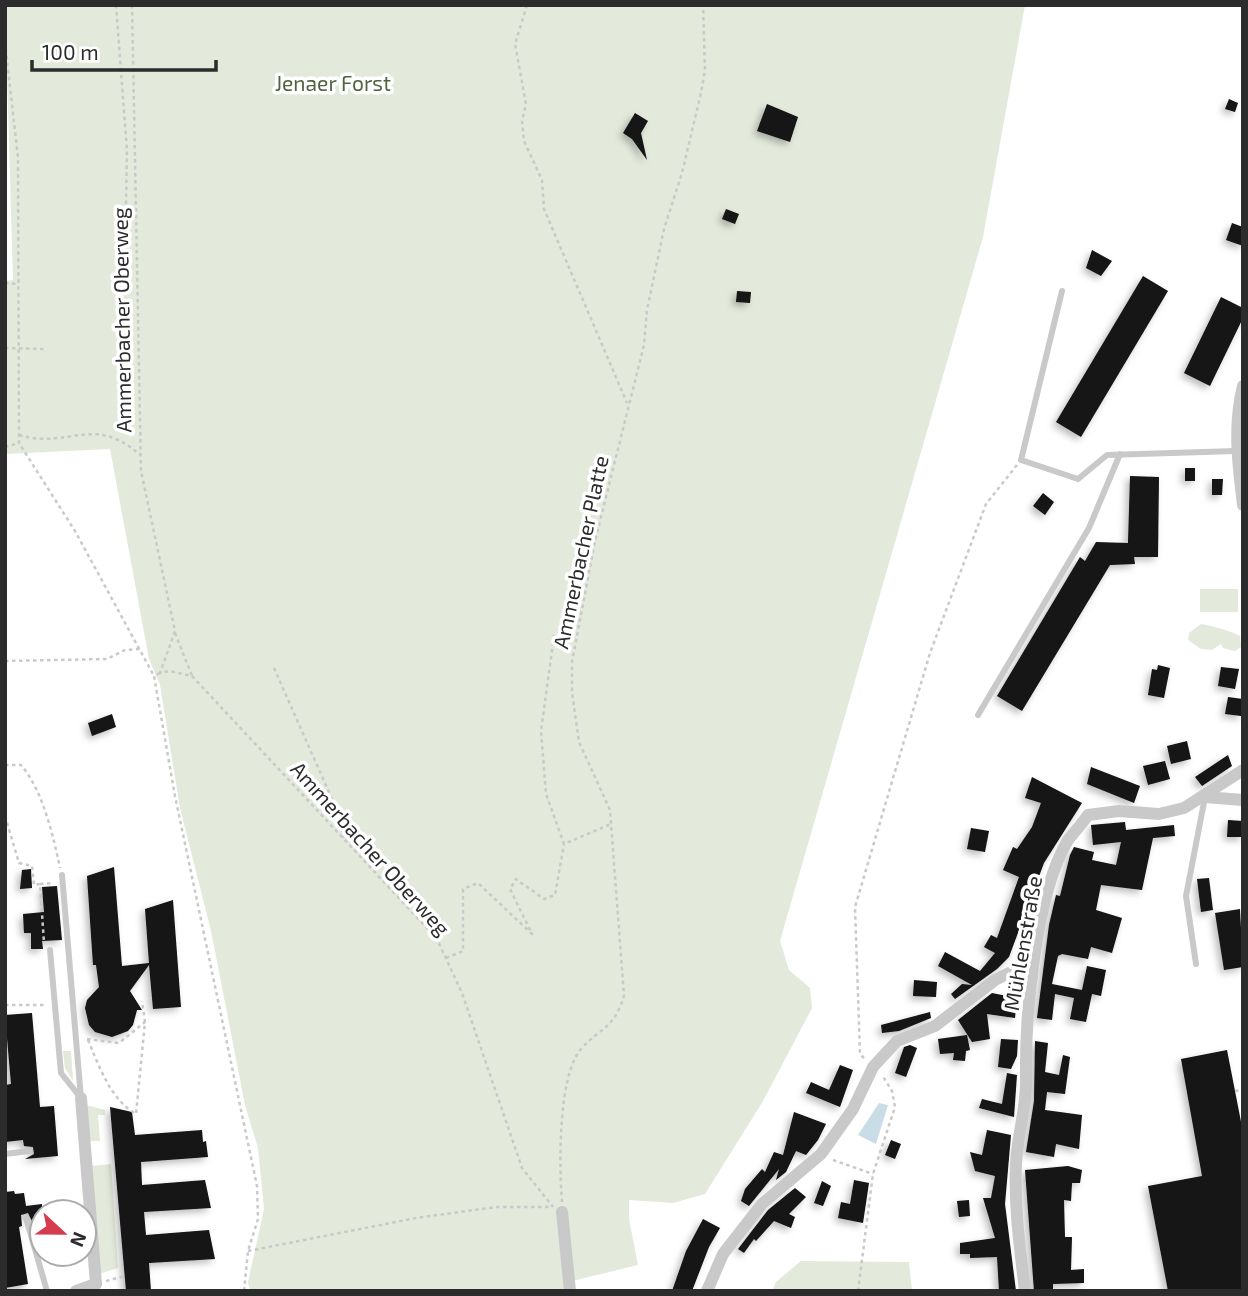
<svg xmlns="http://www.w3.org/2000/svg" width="1248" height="1296" viewBox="0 0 1248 1296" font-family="'Exo 2',sans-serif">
  <defs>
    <filter id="shadow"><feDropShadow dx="-3.5" dy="3.5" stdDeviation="3.5" flood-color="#0004"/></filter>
  </defs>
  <rect width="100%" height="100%" fill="#fff"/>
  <!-- green -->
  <g fill="#e3e9db">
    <polygon points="5,5 1025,5 983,237 780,941 789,970 810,988 812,1008 763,1101 705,1194 673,1203 629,1200 629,1219 638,1265 572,1281 562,1291 250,1291 248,1282 264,1209 258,1148 245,1105 211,931 180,808 160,685 149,659 110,449 5,454 5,281 13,280"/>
    <rect x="1200" y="589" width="38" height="23"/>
    <path d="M1201,624C1210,625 1234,632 1240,636L1241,647L1235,651L1223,648L1221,644L1212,650L1201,649L1188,640L1189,633Z"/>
    <polygon points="63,1051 71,1051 73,1081 65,1068"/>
    <polygon points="86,1105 105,1110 105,1115 98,1115 100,1141 89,1141"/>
    <polygon points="111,1164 118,1268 99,1274 91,1166"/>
    <polygon points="801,1261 909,1262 912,1291 772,1291 776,1282"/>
  </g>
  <!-- water -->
  <polygon fill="#c9dde7" points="879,1103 888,1105 876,1144 858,1135"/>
  <!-- building -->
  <g fill="#131313" filter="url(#shadow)">
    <polygon points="1229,99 1238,103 1235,112 1225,109"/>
    <polygon points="767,104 798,117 790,142 757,131"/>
    <polygon points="635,113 648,121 641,133 647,160 632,139 623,133"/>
    <polygon points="726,209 739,214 735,224 722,219"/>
    <polygon points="1232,223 1243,227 1243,246 1226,240"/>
    <polygon points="1092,250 1112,261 1101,276 1086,268"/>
    <polygon points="1143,276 1168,291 1081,437 1056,422"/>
    <polygon points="737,291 751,292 750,303 736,302"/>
    <polygon points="1221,297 1243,308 1243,318 1210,386 1184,373"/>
    <rect x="1185" y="468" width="10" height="13"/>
    <polygon points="1130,476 1159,477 1158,557 1134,557 1135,564 1110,565 1022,711 997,696 1080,557 1085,561 1096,542 1128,543"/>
    <polygon points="1212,479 1223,479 1222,495 1212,495"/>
    <polygon points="1043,493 1054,502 1045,515 1033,506"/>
    <polygon points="1158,665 1170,668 1164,698 1148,695 1152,669 1157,670"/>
    <polygon points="1221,667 1239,669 1235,689 1218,686"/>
    <polygon points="1228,697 1243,699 1241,716 1225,714"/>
    <polygon points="112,714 116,727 92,736 88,723"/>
    <polygon points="1187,741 1191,759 1171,764 1167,746"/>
    <polygon points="1228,755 1232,766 1202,786 1195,777"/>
    <polygon points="1165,761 1170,779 1148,785 1143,766"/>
    <polygon points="1091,767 1140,786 1134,803 1087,784"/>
    <polygon points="1032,777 1082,803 1044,863 1009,957 997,969 955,999 951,994 962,984 972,985 938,966 945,952 980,971 995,953 984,947 991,935 997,938 1019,877 1003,870 1013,847 1017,849 1032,827 1041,803 1025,798"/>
    <polygon points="1228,820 1243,821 1243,837 1227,837"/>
    <polygon points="1125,822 1126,830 1174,825 1175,836 1153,838 1142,890 1101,885 1096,910 1122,918 1112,953 1091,947 1088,959 1062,954 1058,956 1052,984 1082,990 1087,966 1106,970 1101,996 1092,994 1086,1022 1070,1019 1074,998 1055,994 1052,1020 1037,1018 1049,925 1056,895 1060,896 1070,855 1074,847 1094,852 1092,860 1116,865 1121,842 1093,845 1091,825"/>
    <polygon points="971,828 989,831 985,852 967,849"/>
    <polygon points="114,867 122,966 149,963 145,909 173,900 181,1007 153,1009 149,965 130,991 142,1010 137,1010 133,1025 128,1031 112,1037 95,1032 89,1025 85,1008 87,1000 99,987 96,965 93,965 87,876"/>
    <polygon points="31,869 32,888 20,889 22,870"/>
    <polygon points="1209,878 1213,910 1201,912 1197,879"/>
    <polygon points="57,886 62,940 42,941 43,949 31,949 31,933 24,933 23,914 44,912 42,887"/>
    <polygon points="1240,909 1243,967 1224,970 1215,913"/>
    <polygon points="914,980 937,982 936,997 913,996"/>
    <polygon points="992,993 1017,998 1015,1018 987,1014 990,1039 972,1042 958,1020"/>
    <polygon points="930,1012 931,1018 899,1031 882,1033 881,1025"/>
    <polygon points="32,1013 40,1107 54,1106 58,1156 25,1159 34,1154 33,1147 24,1146 23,1140 5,1142 5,1085 11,1084 5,1015"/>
    <polygon points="967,1035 970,1050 966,1051 965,1061 953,1060 954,1053 940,1054 938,1039"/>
    <polygon points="1001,1039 1018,1040 1017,1056 1011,1069 998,1067"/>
    <polygon points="1035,1041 1048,1043 1045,1072 1059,1075 1063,1055 1070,1057 1065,1094 1047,1092 1045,1110 1082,1115 1079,1149 1056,1144 1054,1157 1026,1152 1034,1101"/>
    <polygon points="910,1045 917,1048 906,1077 895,1073 904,1047"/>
    <polygon points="1227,1050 1243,1132 1243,1291 1168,1291 1148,1186 1202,1176 1181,1059"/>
    <polygon points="840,1065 853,1070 840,1107 806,1093 811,1082 829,1090"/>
    <polygon points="1007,1073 1017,1075 1014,1117 979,1108 982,1099 1002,1104"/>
    <polygon points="110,1107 132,1112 135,1135 202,1130 203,1142 206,1141 208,1157 141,1162 142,1185 205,1180 211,1208 144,1212 146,1235 209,1230 215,1259 149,1263 151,1291 126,1291"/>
    <polygon points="794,1112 826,1124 818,1140 806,1155 796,1151 786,1172 776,1180 779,1169 749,1206 741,1201 745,1189 762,1169 765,1172 774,1152 783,1155"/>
    <polygon points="987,1130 1011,1135 1005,1204 1016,1291 999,1291 997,1257 970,1258 970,1254 960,1254 960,1243 995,1238 983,1198 991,1198 995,1176 975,1171 970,1152 982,1155"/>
    <polygon points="891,1140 901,1144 895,1159 885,1155"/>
    <polygon points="1068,1166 1082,1170 1080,1183 1072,1183 1071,1201 1064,1200 1065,1237 1072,1237 1071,1270 1084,1269 1084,1283 1053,1284 1053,1291 1034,1291 1025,1170"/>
    <polygon points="854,1180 869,1183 863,1223 838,1218 841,1202 850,1204"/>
    <polygon points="822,1181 831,1186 823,1206 814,1203"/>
    <polygon points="795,1188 806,1197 789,1214 795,1217 791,1228 774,1221 756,1241 754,1239 744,1253 738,1249 768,1210"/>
    <polygon points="14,1191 15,1194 24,1193 26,1206 42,1204 42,1224 34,1225 28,1213 21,1215 22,1226 19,1227 28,1284 5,1288 5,1192"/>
    <polygon points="969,1200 970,1216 959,1217 957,1201"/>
    <polygon points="703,1219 720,1228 709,1247 692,1291 672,1291 686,1251"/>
  </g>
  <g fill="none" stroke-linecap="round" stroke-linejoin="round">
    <!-- path -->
    <g stroke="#c9c9c9" stroke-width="2.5" stroke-dasharray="3.5 3.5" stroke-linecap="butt">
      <polyline points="116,5 127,151 125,256"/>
      <polyline points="132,5 141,471 175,631 160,673 170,671 192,676 437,939 462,993 522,1168 553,1207"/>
      <polyline points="527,5 515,44 526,104 522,121 524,141 542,180 544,209 627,403"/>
      <polyline points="5,42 18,158 19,443 75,531 154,676"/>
      <polyline points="5,283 18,284"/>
      <polyline points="5,348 45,349"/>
      <path d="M19,435C69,450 93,413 140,455"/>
      <polyline points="5,447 19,443"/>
      <polyline points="578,620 554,636 541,731 546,794 564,844 611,824"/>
      <polyline points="175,633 192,676"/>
      <polyline points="5,661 107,659 125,650 141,649"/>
      <polyline points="274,668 336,808 344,838"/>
      <polyline points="160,673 154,676 175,796 257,1186 258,1219 248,1251 244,1291"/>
      <path d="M5,765H21C43,791 53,835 60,868"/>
      <polyline points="5,816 19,863 32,866 34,885 40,884 44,943"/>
      <polyline points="40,884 54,883"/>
      <polyline points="446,958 463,951 463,889 478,883 532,934 510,889 516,879 544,899 555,895 564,844"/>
      <polyline points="5,1005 45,1005"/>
      <polyline points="87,1039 119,1043 145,1022"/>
      <path d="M88,1040C99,1066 110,1099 136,1114L145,1022L142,1001"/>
      <polyline points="864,1058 860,1054 855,907 930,653 986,504 1017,465"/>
      <polyline points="1235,1091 1243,1090"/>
      <polyline points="833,1160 873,1174"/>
      <path d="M562,1202C559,1167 558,1075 581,1049C601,1026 613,1031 624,996L610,810L579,742L572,692V662L595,541L644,345L647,310L664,229L682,173L701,93L705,70L703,5"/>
      <polyline points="248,1251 416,1218 496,1207 552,1207"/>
      <polyline points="106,1281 125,1276"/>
      <polyline points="858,1291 873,1174 895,1107 892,1091 882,1075"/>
    </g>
    <!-- service -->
    <g stroke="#c9c9c9" stroke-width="6">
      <polyline points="1062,291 1021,460 1078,479 1107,455 1236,451"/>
      <polyline points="978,715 1089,528 1120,454"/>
      <polyline points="62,875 81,1098"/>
      <polyline points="50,950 61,1073 80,1097"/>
      <polyline points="1196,964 1186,896 1205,797"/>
      <polyline points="5,1154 29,1151"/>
      <polyline points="26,1218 47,1291"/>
    </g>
    <!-- minor -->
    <g stroke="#c9c9c9" stroke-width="12">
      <path d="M1243,386C1233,426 1238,464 1243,505"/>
      <polyline points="1205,797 1243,800"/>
      <polyline points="562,1212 570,1291"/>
      <polyline points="76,1291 96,1284 81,1098"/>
      <polyline points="707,1291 723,1254 762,1204 821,1154 853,1109 873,1067 897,1041 935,1026 995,980 1011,972 1032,976"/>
      <path d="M1025,1291C1020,1248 1014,1207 1016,1164C1017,1136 1027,1107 1026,1079C1025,1016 1035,895 1068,840C1074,832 1082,824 1088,815L1119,811L1159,814L1184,808L1243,770"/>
    </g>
  </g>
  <g text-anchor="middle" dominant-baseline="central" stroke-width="7" stroke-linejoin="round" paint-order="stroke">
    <!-- park labels -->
    <g font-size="21" fill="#51643e" stroke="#fff">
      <text x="333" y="82">Jenaer Forst</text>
    </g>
    <!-- street labels -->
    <g font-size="21" fill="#2c2c2c" stroke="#fff">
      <text transform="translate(121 320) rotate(-91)">Ammerbacher Oberweg</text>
      <text transform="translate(580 552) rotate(-78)">Ammerbacher Platte</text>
      <text transform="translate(371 848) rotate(48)">Ammerbacher Oberweg</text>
      <text transform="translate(1022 943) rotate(-80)">Mühlenstraße</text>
    </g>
  </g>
  <!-- border -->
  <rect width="1248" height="1296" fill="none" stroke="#2c2c2c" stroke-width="14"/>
  <!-- north arrow -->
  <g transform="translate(63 1233) rotate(112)"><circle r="33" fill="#ffffff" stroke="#ababab" stroke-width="2"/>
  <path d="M0-5L12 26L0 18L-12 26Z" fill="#d53d4f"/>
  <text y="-10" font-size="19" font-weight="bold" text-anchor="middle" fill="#2c2c2c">N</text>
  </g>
  <!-- scale -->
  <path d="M32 60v10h184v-10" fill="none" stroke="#2c2c2c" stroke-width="3.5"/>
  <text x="42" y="60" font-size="21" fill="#2c2c2c" stroke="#ffffff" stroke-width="5" paint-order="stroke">100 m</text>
</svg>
